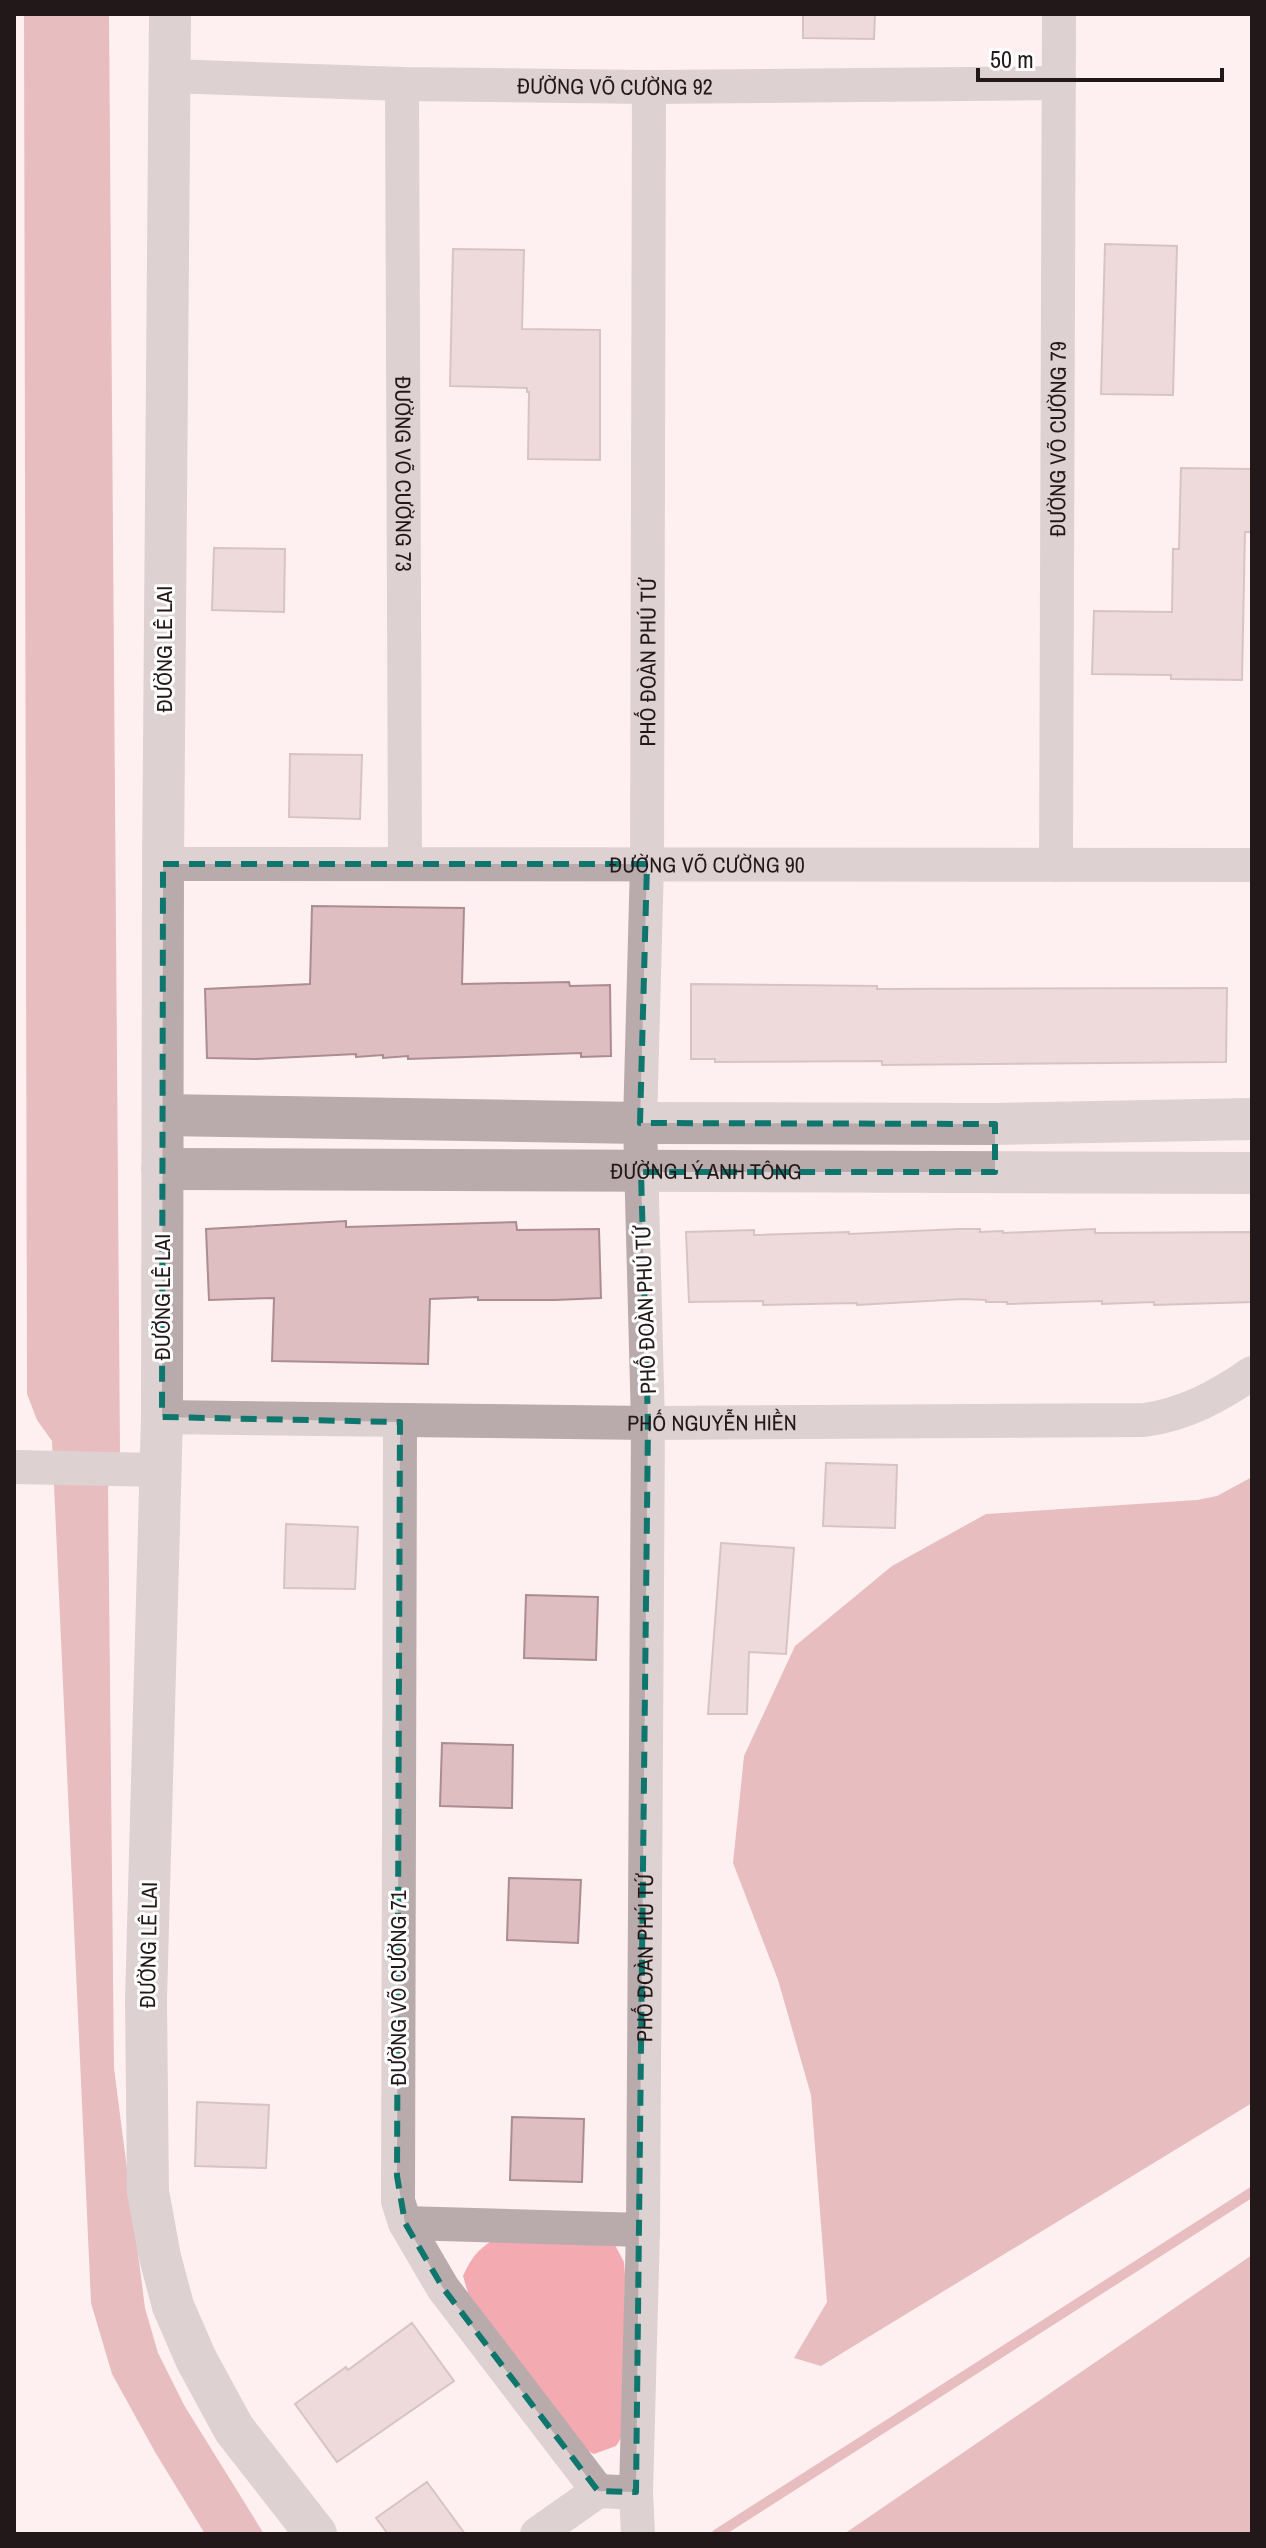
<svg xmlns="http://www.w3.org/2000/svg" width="1266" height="2548" viewBox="0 0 1266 2548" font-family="'Archivo Narrow',sans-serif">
  <rect width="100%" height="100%" fill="#fef0f1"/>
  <!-- green -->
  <path fill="#f3aab0" d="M495,2239L615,2245L624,2262L625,2276L623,2435L616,2446L594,2454L586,2450L468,2293L463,2276C471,2258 478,2249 495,2239Z"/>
  <!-- water -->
  <g fill="#ce7e86">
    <polygon points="24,14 109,14 120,1451 108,1488 114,2068 145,2308 158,2353 184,2405 264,2534 205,2534 155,2452 112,2374 91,2303 52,1441 37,1420 27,1394"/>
    <polygon points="1252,1477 1252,2103 821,2366 794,2358 827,2302 811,2095 778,1980 733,1863 744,1756 795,1646 892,1566 986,1514 1197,1500 1217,1496"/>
    <polygon points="1252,2255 1252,2534 844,2534"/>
  </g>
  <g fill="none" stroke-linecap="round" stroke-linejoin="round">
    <!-- stream -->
    <polyline stroke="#ce7e86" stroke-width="10" points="717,2534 1252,2192"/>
  </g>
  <!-- building -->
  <g fill="#debec0" stroke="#ab8d8f" stroke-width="2">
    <polygon points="803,14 875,14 874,39 803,38"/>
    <polygon points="1105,244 1177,246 1173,395 1101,394"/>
    <polygon points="453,249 524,250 522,329 600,330 600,460 528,459 529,392 527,392 527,388 450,386"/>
    <polygon points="1181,468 1252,469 1251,532 1245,532 1242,680 1171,679 1171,675 1092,674 1094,611 1172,612 1173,549 1179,549"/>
    <polygon points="214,548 285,549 284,612 212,610"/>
    <polygon points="290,754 362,755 360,819 289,817"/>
    <polygon points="312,906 464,908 462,984 569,982 570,986 610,985 611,1056 581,1057 581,1053 408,1059 408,1056 383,1058 383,1055 356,1057 356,1054 256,1059 207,1058 205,989 310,984"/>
    <polygon points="691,984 877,986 877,989 1227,988 1226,1062 882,1065 882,1061 715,1062 715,1059 691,1059"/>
    <polygon points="346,1221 346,1227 516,1222 517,1230 599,1229 601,1298 555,1300 478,1300 478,1297 430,1299 428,1364 272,1361 274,1298 209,1300 206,1229"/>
    <polygon points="958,1229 980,1229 980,1232 1003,1231 1003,1233 1095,1229 1095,1233 1252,1232 1252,1302 1154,1305 1154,1302 1102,1304 1102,1301 1007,1304 1007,1302 986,1302 986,1300 963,1299 857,1305 857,1303 763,1305 763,1301 689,1302 686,1232 754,1230 754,1235 849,1232 849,1234"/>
    <polygon points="826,1463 897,1465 895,1528 823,1526"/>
    <polygon points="286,1524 358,1527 355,1589 284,1588"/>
    <polygon points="721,1543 794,1548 786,1654 749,1652 747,1714 708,1714"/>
    <polygon points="526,1595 598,1597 596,1660 524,1658"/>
    <polygon points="442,1743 513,1745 512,1808 440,1806"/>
    <polygon points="509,1878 581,1880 578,1943 507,1940"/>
    <polygon points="197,2102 269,2105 266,2168 195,2166"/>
    <polygon points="512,2117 584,2119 582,2182 510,2180"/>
    <polygon points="412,2323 454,2381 337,2462 295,2404 346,2367 348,2370"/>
    <polygon points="427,2482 465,2534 388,2534 376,2518"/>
  </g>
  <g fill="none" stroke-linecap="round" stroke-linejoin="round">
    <!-- minor -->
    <g stroke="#b9abac" stroke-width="34">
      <path id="s1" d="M169,76L402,84L649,87L1059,83"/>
      <path id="s2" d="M402,84L405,864"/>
      <path id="s3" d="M163,864L1252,865"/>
      <path id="s4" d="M1056,865L1059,14"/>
      <path id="s5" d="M162,1417L648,1423L1144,1420C1184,1415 1219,1396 1252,1373"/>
      <polyline points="400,1422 398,2201 405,2223 443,2288 598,2491"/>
      <polyline points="14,1467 159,1470"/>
      <polyline points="405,2223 643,2230"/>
      <polyline points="537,2534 598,2491 619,2492"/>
      <path id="s6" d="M638,2534L636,2492L643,2230L648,1423L640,1123L647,864L649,87"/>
    </g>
    <!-- tertiary -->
    <g stroke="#b9abac" stroke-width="42">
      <polyline points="170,14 163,864 162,1417 146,2000 148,2192 160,2257 173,2306 196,2359 234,2429 316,2534"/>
      <polyline points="163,1115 640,1123 995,1124 1252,1119"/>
      <path id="s7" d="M162,1169L1252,1173"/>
    </g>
  </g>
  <!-- marked area -->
  <path d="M0 0H1266V2548H0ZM163,864H647L640,1123L995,1124V1172H641L648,1423L636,2492L598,2491L443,2288L405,2223L397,2176L400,1422L162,1417Z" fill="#fef0f1" fill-opacity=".55" fill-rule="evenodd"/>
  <path fill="none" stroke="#0f766e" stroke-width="6" stroke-dasharray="16 10" stroke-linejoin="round" d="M163,864H647L640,1123L995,1124V1172H641L648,1423L636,2492L598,2491L443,2288L405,2223L397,2176L400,1422L162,1417Z"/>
  <g text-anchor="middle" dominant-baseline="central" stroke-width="6" stroke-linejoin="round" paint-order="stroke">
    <!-- street labels -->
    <g font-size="22" fill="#231819" stroke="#fff">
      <text stroke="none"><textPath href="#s1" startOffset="446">ĐƯỜNG VÕ CƯỜNG 92</textPath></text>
      <text stroke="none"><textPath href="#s4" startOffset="426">ĐƯỜNG VÕ CƯỜNG 79</textPath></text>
      <text stroke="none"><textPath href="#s2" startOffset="390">ĐƯỜNG VÕ CƯỜNG 73</textPath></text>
      <text transform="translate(164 649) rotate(-90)">ĐƯỜNG LÊ LAI</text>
      <text stroke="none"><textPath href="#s6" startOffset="1872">PHỐ ĐOÀN PHÚ TỨ</textPath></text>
      <text stroke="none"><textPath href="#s3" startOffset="544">ĐƯỜNG VÕ CƯỜNG 90</textPath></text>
      <text stroke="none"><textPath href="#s7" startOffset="544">ĐƯỜNG LÝ ANH TÔNG</textPath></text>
      <text transform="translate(162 1297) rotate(-90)">ĐƯỜNG LÊ LAI</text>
      <text transform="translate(645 1310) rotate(-92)">PHỐ ĐOÀN PHÚ TỨ</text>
      <text stroke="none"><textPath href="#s5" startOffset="550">PHỐ NGUYỄN HIỀN</textPath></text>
      <text transform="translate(148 1945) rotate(-89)">ĐƯỜNG LÊ LAI</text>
      <text stroke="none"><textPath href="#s6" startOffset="576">PHỐ ĐOÀN PHÚ TỨ</textPath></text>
      <text transform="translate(398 1988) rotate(-90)">ĐƯỜNG VÕ CƯỜNG 71</text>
    </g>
  </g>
  <!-- border -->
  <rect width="1266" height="2548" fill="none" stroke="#231819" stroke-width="32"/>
  <!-- scale -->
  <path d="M978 68v12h244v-12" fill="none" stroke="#231819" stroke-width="4"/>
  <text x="990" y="68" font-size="24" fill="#231819" stroke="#ffffff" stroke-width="6" paint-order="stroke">50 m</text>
</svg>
